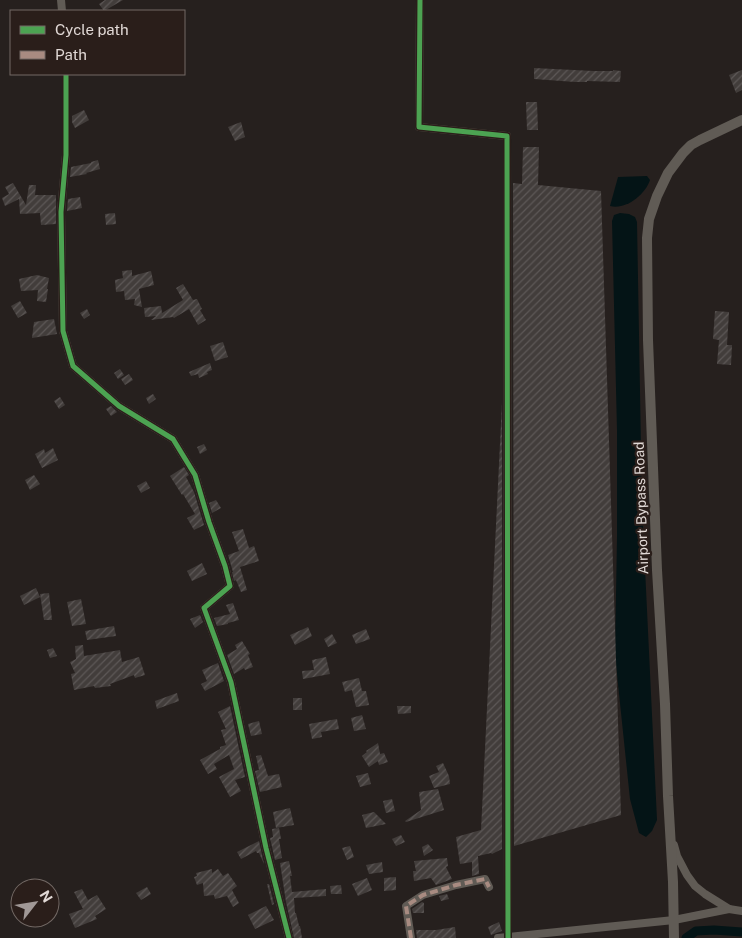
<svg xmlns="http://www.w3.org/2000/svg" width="742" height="938" viewBox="0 0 742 938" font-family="'Public Sans',sans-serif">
  <defs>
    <pattern id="building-hatch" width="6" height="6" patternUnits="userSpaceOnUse" patternTransform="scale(1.25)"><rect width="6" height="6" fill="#423d3b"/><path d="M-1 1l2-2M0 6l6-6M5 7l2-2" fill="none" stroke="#5d5857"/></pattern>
  </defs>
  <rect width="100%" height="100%" fill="#26201e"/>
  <!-- water -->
  <g fill="#041416">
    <path d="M647,176L650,180C645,195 626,210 610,206L618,177Z"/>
    <polygon points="620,213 629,214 635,217 637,222 642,505 657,820 652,831 646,837 639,833 630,799 615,655 617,537 617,430 612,221 614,215"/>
  </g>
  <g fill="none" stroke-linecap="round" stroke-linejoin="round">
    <!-- canal -->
    <polyline stroke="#041416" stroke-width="9" points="686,938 696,931 714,930 742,932"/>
  </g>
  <!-- building -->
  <g fill="url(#building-hatch)">
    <polygon points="105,0 123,0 104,11 99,4"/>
    <polygon points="534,68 594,71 613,71 613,70 621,71 620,82 587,81 587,82 575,82 534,79"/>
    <polygon points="742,70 742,90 736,93 729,75"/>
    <polygon points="526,102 537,102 538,130 527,130"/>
    <polygon points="84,110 89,120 75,128 72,122 72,116"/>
    <polygon points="241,122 245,137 235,141 228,127"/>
    <polygon points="523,147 539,147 538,185 601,191 621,815 514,846 513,183 522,184"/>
    <polygon points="98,160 100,169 86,173 87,174 70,177 71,167 91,163 91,162"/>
    <polygon points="13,183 26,205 29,185 36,185 35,195 56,195 56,224 41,225 40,213 20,214 19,199 5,206 2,198 9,194 5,187"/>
    <polygon points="80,197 82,208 67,211 68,199"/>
    <polygon points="115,213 116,224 106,225 105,214"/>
    <polygon points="132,270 132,276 151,271 154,285 139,289 142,307 134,305 135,299 125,300 124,291 116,292 115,280 123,278 122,271"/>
    <polygon points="37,275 49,278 47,289 48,289 46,302 37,301 38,290 21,291 19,279"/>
    <polygon points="183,284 193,300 197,299 202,309 200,310 206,320 198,325 189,309 174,318 173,317 151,320 156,316 145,317 144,308 161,306 162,313 183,300 176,288"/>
    <polygon points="20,301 27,313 18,318 11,306"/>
    <polygon points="87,309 90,315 84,319 80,313"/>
    <polygon points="715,311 729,312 727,345 732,345 731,365 717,364 719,340 713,339"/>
    <polygon points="54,319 57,334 32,338 34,322"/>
    <polygon points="223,342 228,357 215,361 210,346"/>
    <polygon points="210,363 212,370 207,372 208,374 199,378 198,374 191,376 189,372"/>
    <polygon points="120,369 124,375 118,379 114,373"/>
    <polygon points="129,374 133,380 125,385 121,379"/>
    <polygon points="153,394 156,399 149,404 146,398"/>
    <polygon points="60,397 65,405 59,409 54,401"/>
    <polygon points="502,403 502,849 492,854 491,853 478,856 479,874 472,876 472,862 460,864 456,837 481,830"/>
    <polygon points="111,406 117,412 111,416 106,409"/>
    <polygon points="204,444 207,450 200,454 197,447"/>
    <polygon points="53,448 58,460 42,468 35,454 44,449 45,453"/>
    <polygon points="184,467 189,475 186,477 194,492 204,525 194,530 187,518 195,514 183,494 182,495 170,476"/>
    <polygon points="34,475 40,484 30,490 25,480"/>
    <polygon points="146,481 150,488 141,493 137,486"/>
    <polygon points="216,500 221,508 212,513 209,503"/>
    <polygon points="243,529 249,548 254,546 259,561 240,567 247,590 241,592 236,580 234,581 232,572 233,572 228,555 239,551 232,532"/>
    <polygon points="202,563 207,574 192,581 187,571"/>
    <polygon points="36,588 40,597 24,605 20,596"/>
    <polygon points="49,593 52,620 44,620 40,594"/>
    <polygon points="81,599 86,624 72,626 67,602"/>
    <polygon points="233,603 239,620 228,623 228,624 217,626 214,618 230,614 226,605"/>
    <polygon points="200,615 203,622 195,628 190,619"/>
    <polygon points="114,626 116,636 87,640 85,631"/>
    <polygon points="308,627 312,636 295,645 290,635"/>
    <polygon points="366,629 370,639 356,644 352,635"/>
    <polygon points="332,634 337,643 328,647 324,639"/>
    <polygon points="242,641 250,654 248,655 253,667 245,670 244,668 234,674 227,655 237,649 235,645"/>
    <polygon points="83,645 84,656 120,650 122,662 139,657 145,675 135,678 134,675 110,684 111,686 95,688 94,686 74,690 71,674 75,673 70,662 76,659 75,646"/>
    <polygon points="53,648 57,656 50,658 47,650"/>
    <polygon points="326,657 330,674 303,679 302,671 314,670 312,660"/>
    <polygon points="218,663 224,681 205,691 201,684 207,681 202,670"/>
    <polygon points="359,678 362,691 366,691 369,705 356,707 352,690 345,692 342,682"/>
    <polygon points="177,693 179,701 157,709 155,701"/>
    <rect x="293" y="698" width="9" height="12"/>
    <polygon points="230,706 245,777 235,780 241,791 230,797 219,777 234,769 229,755 214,764 217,769 208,774 200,760 220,749 220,747 226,745 221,730 226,729 218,712"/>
    <polygon points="397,706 411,706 411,713 398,714"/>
    <polygon points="362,715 366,729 354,731 351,718"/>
    <polygon points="337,719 339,729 321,732 322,737 312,739 309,724"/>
    <polygon points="259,721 262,734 251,736 248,724"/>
    <polygon points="378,743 380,754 384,753 388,762 379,765 378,761 369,767 362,756 367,752 366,751"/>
    <polygon points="261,755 268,776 279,774 282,787 260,792 255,771 259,770 256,756"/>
    <polygon points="443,763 449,776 450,784 434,788 429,776 439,772 436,766"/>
    <polygon points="368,773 371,784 360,787 356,776"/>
    <polygon points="438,789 444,810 406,822 405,821 421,810 419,792"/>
    <polygon points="392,799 395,811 386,813 383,801"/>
    <polygon points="290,808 294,825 276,828 273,812"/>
    <polygon points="374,812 386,824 366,828 362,815"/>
    <polygon points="279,828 281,839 279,839 282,858 275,860 270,838 273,837 272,829"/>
    <polygon points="401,835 405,842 396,846 392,839"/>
    <polygon points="259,841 264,864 259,853 257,853 256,851 241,859 237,852"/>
    <polygon points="428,844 433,850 424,856 422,847"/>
    <polygon points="350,846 354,857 347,860 342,848"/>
    <polygon points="447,858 448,866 446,867 452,879 436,885 431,878 414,881 413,871 416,871 414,861"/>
    <polygon points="289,861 292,876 290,876 292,892 326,889 326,896 294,898 295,913 296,913 299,926 300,926 302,938 294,938 286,902 280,863"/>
    <polygon points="382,862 383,872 369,874 366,865"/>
    <polygon points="212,869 212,873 218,869 223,876 228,873 237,886 232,890 239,903 233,907 227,896 215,899 214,895 204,896 203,883 197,885 194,877 197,876 196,873"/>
    <polygon points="396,877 396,890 384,891 384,878"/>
    <polygon points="367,878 372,890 358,896 352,884"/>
    <polygon points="267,884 269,884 274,904 272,905"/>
    <polygon points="341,885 342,894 331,894 330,886"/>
    <polygon points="147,887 151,894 141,900 136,893"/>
    <polygon points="82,889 88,900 97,895 106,909 95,916 97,919 75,928 69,914 83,909 74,892"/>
    <polygon points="447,894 449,899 441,901 439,896"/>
    <polygon points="422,902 424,903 424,913 413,913 412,909"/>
    <polygon points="266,906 274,920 255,929 248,915"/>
    <polygon points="499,922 502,931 491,935 488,927"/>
    <polygon points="455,927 456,938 417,938 416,930 436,930"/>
  </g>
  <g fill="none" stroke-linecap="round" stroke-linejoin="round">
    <!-- minor -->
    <g stroke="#605b55" stroke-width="8">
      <polyline points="61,0 62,11"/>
      <polyline points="420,0 419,127 507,136 508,938"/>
      <polyline points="66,74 66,155 61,212 63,331 73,366 119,406 173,439 195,475 209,522 225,566 230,586 204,608 231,682 266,848 289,938"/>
      <polyline points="674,845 677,856 687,875 695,886 705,894 729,909 742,911"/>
      <polyline points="411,938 406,906 423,895 456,885 485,879 489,887"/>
      <polyline points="498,938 674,920 729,909"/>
    </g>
    <!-- tertiary -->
    <polyline stroke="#605b55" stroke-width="10" points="674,938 673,882 668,796 665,704 657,570 648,340 647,238 649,219 657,196 668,173 683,153 691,145 700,140 742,120"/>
    <!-- quiet -->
    <polyline stroke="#a88b81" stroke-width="4" stroke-dasharray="8 4" stroke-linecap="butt" points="411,938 406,906 423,895 456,885 485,879 489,887"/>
    <defs>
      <g id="cycleway">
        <polyline points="420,0 419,127 507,136 508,938"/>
        <polyline points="66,74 66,155 61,212 63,331 73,366 119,406 173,439 195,475 209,522 225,566 230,586 204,608 231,682 266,848 289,938"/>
      </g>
    </defs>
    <!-- cycleway casing -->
    <use href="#cycleway" stroke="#2a1e1a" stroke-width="8"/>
    <!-- cycleway -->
    <use href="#cycleway" stroke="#4ca352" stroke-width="5"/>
  </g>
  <g text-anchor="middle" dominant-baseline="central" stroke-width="4.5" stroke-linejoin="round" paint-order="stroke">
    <!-- street labels -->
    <g font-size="14" fill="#e1d9d6" stroke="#2a1e1a">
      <text transform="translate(641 508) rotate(-92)">Airport Bypass Road</text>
    </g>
  </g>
  <!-- legend -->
  <rect x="10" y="10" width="175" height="65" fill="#2a1e1a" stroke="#736965"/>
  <rect x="20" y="26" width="25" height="8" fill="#4ca352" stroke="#736965"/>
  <text x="55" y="35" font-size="15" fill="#e1d9d6">Cycle path</text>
  <rect x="20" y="51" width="25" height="8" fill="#a88b81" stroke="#736965"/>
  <text x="55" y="60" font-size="15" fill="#e1d9d6">Path</text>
  <!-- north arrow -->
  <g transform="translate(35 903) rotate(59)"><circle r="24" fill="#2a1e1a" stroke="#736965"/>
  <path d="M0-4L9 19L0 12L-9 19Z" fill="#a09896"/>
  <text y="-8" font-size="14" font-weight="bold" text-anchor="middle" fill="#e1d9d6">N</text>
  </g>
</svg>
